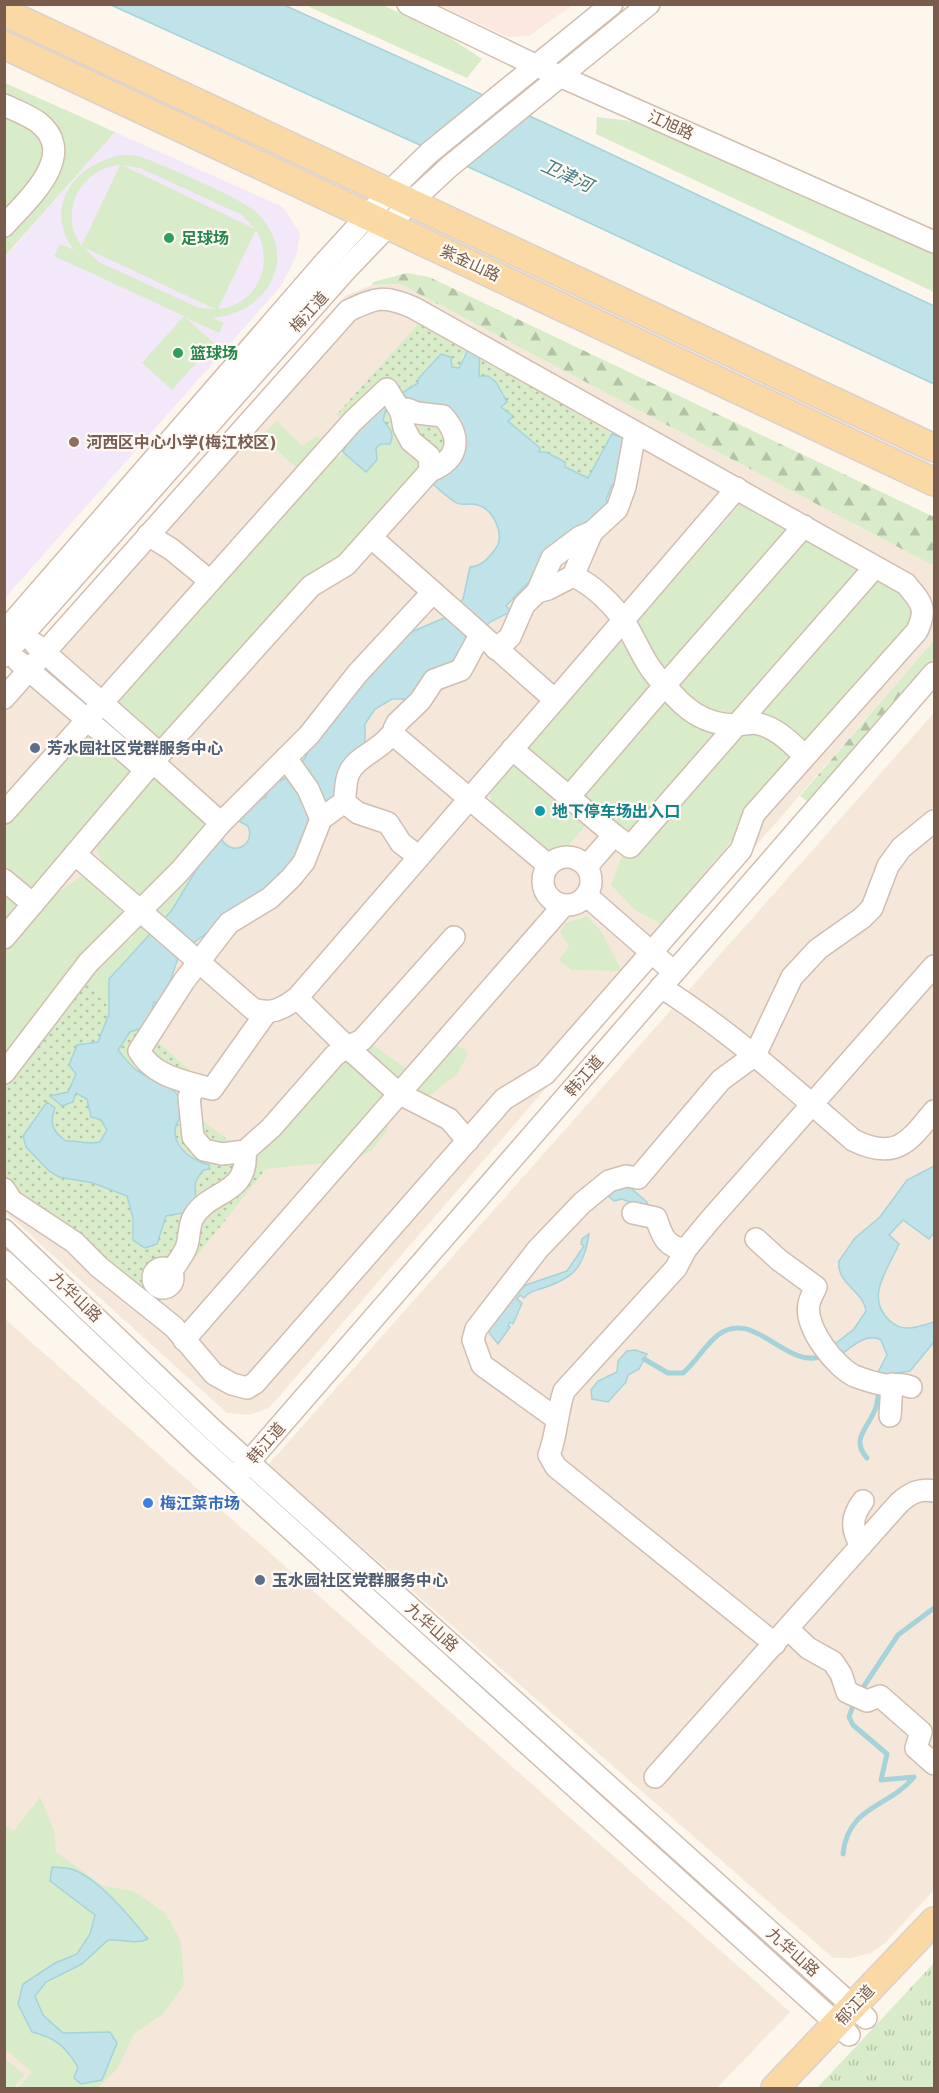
<svg xmlns="http://www.w3.org/2000/svg" width="939" height="2093" viewBox="0 0 939 2093" font-family="'DejaVu Sans','Noto Sans SC',sans-serif">
  <defs>
    <pattern id="forest-firs" width="22" height="20" patternUnits="userSpaceOnUse" patternTransform="scale(1.5)"><rect width="22" height="20" fill="#d8ecc9"/><path d="M5 1l3.5 6h-7zM16 11l3.5 6h-7z" fill="#b4c2a5"/></pattern>
    <pattern id="park-tufts" width="24" height="20" patternUnits="userSpaceOnUse" patternTransform="scale(1.5)"><rect width="24" height="20" fill="#d8ecc9"/><path d="M3 7l-1-3M5 7V3M7 7l1-3M15 17l-1-3M17 17v-4M19 17l1-3" fill="none" stroke="#b4c2a5"/></pattern>
    <pattern id="garden-dots" width="8" height="8" patternUnits="userSpaceOnUse" patternTransform="scale(1.5)"><rect width="8" height="8" fill="#d8ecc9"/><path d="M2 2h.1M6 6h.1" fill="none" stroke="#b4c2a5" stroke-width="1.8" stroke-linecap="round"/></pattern>
  </defs>
  <rect width="100%" height="100%" fill="#fdf6ec"/>
  <!-- residential -->
  <g fill="#f5e8da">
    <polygon points="400,284 934,566 934,640 269,1408 249,1415 227,1413 5,1212 5,685 345,296 372,285"/>
    <polygon points="934,713 934,1890 885,1943 871,1953 851,1958 833,1958 268,1465"/>
    <polygon points="4,1318 790,2012 717,2088 5,2088"/>
  </g>
  <!-- commercial -->
  <polygon fill="#fde8e0" points="439,5 573,5 529,36 508,37"/>
  <!-- education -->
  <polygon fill="#f3e8fa" points="115,132 283,207 300,233 296,257 281,286 5,598 5,257"/>
  <!-- grass -->
  <g fill="#d8ecc9" fill-rule="evenodd">
    <polygon points="305,5 383,5 449,37 482,59 467,78"/>
    <polygon points="5,83 115,132 5,256"/>
    <polygon points="597,117 639,122 934,254 934,292 596,134"/>
    <path d="M122,155C129,155 137,155 144,158C167,167 241,198 256,212C301,255 269,313 213,318L224,323L219,333L186,318L214,343L172,390L142,363L184,316L54,256L60,244L74,250C42,207 75,163 122,155ZM120,165L82,245H81C58,214 80,168 120,165ZM122,165L140,168L242,215L255,229ZM256,230C275,263 258,305 218,309ZM83,247L215,309L199,308L99,262Z"/>
    <path d="M277,421L302,446L317,436C326,441 328,452 337,458L378,431L393,439L425,471L5,934V825L309,479L261,436Z"/>
    <polygon points="744,500 910,596 916,609 912,626 661,924 635,910 611,885 623,854 588,823 567,847 548,856 491,802 490,790"/>
    <path d="M155,771L215,823L5,1076V945C23,921 60,888 87,873C93,870 100,871 106,870L96,849L105,834Z"/>
    <polygon points="197,867 172,910 109,979 109,1000 87,981 120,939 131,940 140,924"/>
    <polygon points="587,916 601,931 622,971 571,970 559,960 569,946 560,933 565,923"/>
    <polygon points="369,1042 407,1069 451,1044 464,1049 468,1054 457,1074 429,1096 409,1089 390,1116 387,1131 371,1151 353,1160 266,1169 250,1157 335,1059"/>
    <polygon points="40,1797 54,1830 56,1852 103,1886 134,1891 166,1914 181,1942 184,1985 163,2014 134,2034 118,2068 98,2088 18,2088 32,2072 5,2049 4,1824 14,1831"/>
    <polygon points="4,2058 25,2075 13,2088 5,2088"/>
  </g>
  <!-- forest -->
  <g fill="url(#forest-firs)">
    <polygon points="407,273 429,277 934,517 934,566 400,284 372,285 373,282"/>
    <polygon points="934,640 934,663 811,804 800,796"/>
  </g>
  <!-- park -->
  <polygon fill="url(#park-tufts)" points="934,1963 934,2088 817,2088"/>
  <!-- garden -->
  <g fill="url(#garden-dots)">
    <polygon points="421,321 612,434 588,479 564,467 565,462 546,452 539,452 540,448 508,421 501,407 507,402 496,382 479,376 477,372 480,364 463,355 461,365 456,369 452,367 453,361 439,358 418,383 401,392 386,409 401,399 461,432 425,471 389,435 336,415"/>
    <polygon points="87,981 205,1083 198,1117 266,1169 158,1305 17,1193 5,1179 5,1081"/>
  </g>
  <!-- water -->
  <g fill="#bfe3e8" stroke="#a5d3da" stroke-width="1.5">
    <polygon points="111,5 284,5 547,124 934,306 934,384 519,190"/>
    <path d="M469,348L480,349L479,376H488L496,382L507,402L501,407L513,416L508,421L540,448L539,452H546L565,462V467L588,478L612,434L624,438L620,483L612,485L606,500L613,508L536,587L529,582L506,606L512,611L490,622L474,638L466,653L410,699H392L375,709L365,724V746L292,871L181,952C172,970 171,988 159,1004L154,1002L152,1010L155,1014L145,1027L130,1032L118,1050C123,1056 128,1063 134,1068C156,1087 177,1077 184,1113C162,1136 185,1159 209,1165L210,1169L204,1170C191,1183 196,1188 196,1204L183,1213L166,1216L157,1244L145,1248L133,1240V1218L127,1196L93,1183L59,1177L49,1171L26,1147L23,1136L47,1102L55,1108C49,1124 53,1132 66,1141C79,1140 87,1145 100,1142L107,1130L101,1120L91,1117L87,1099L76,1093L73,1102L62,1106L50,1096L68,1092L76,1074L69,1065L77,1045L98,1042L109,1014V979L172,910L221,829L222,840C233,857 256,845 248,826L237,820L255,802L266,797L264,788L290,776L305,758L313,740L348,696L409,633L449,616L463,599L470,567C482,566 489,558 496,548C505,535 494,510 478,505C471,502 462,507 455,502C446,496 438,488 429,481L461,432L401,399L386,409L383,420C390,429 395,434 390,444H381L376,448L377,460L366,472L343,452L360,419L418,383V379L441,354L451,357L452,367L459,368Z"/>
    <path d="M934,1166V1233L929,1239L903,1220L889,1235L899,1244C888,1269 864,1298 890,1321C903,1333 919,1327 934,1322V1342L910,1371L876,1376L887,1355L881,1340C866,1332 852,1347 839,1356L831,1347L854,1329L866,1311C864,1291 836,1284 839,1261L855,1238L880,1217L907,1180Z"/>
    <polygon points="626,1184 647,1202 647,1209 622,1199 614,1201 604,1192"/>
    <path d="M589,1234C584,1269 572,1279 540,1289C534,1291 528,1292 524,1298L520,1295L517,1299L522,1303L513,1324L510,1322L508,1326L510,1327L498,1344L487,1330L502,1306L526,1285L567,1271L584,1246L581,1244L582,1239Z"/>
    <polygon points="635,1350 647,1354 639,1369 628,1375 626,1382 608,1402 592,1399 591,1390 598,1381 617,1372 618,1361 627,1351"/>
    <path d="M52,1867C58,1868 65,1867 71,1869C98,1877 131,1918 148,1939C134,1945 123,1939 108,1940L82,1964L46,1982L35,1996L43,2015L63,2033L110,2032L117,2043L102,2080L81,2084L74,2078L78,2067C65,2046 56,2038 32,2032L18,2004L23,1984L55,1963L77,1954L90,1934L95,1915L50,1881Z"/>
  </g>
  <g fill="none" stroke-linecap="round" stroke-linejoin="round">
    <!-- stream -->
    <g stroke="#a5d3da" stroke-width="5">
      <path d="M644,1359L668,1373H683C696,1362 705,1345 718,1335C755,1307 788,1373 825,1355"/>
      <path d="M867,1458C851,1440 866,1430 874,1412C878,1405 877,1397 880,1389"/>
      <polyline points="860,1692 898,1635 934,1608"/>
      <path d="M843,1854C848,1805 889,1808 914,1777L881,1780L887,1754L853,1725L849,1717L855,1700"/>
    </g>
    <defs>
      <g id="minor">
        <polyline points="408,4 537,66 934,242"/>
        <path d="M4,105C15,110 28,115 38,122C80,155 27,200 4,226"/>
        <path d="M401,412L407,409L417,413L443,416C463,439 458,460 430,471"/>
        <polyline points="148,535 171,549 210,581"/>
        <polyline points="573,576 592,532"/>
        <path d="M537,592L548,589L573,576C592,584 614,605 625,623C639,645 645,667 665,685L804,526"/>
        <polyline points="4,632 326,261 389,192 429,153 612,4"/>
        <polyline points="35,644 160,754 153,762"/>
        <polyline points="496,649 510,637 524,605 537,592 552,558 580,537 592,532 617,509 625,487 635,433"/>
        <polyline points="4,656 344,272 411,202 450,166 649,4"/>
        <polyline points="18,661 146,770 153,762 221,823"/>
        <path d="M4,698L348,311C376,297 385,295 414,308L906,584C921,602 928,608 917,631L754,814L741,850L545,1074L504,1099L255,1383L247,1388L232,1384L214,1374L174,1327L99,1267L74,1242L12,1201L4,1189"/>
        <polyline points="555,700 737,488"/>
        <polyline points="394,729 397,723 420,701 434,680 461,670 480,635"/>
        <polyline points="395,736 548,865"/>
        <path d="M512,749L569,797L665,685C684,709 704,725 736,725C743,725 752,722 759,724C777,728 791,743 805,756"/>
        <polyline points="286,758 308,789 321,819"/>
        <polyline points="569,797 614,835"/>
        <polyline points="344,802 358,813 388,823 401,843 419,857"/>
        <polyline points="4,813 353,421 387,389 401,412 404,428 411,441 429,456 430,471 346,565 311,586 160,754"/>
        <path d="M75,854L253,1009C272,1015 282,1009 297,998L555,700L372,538"/>
        <circle cx="567" cy="881" r="24"/>
        <polyline points="587,866 614,835 630,847 874,568"/>
        <polyline points="4,880 33,904"/>
        <polyline points="587,896 674,972"/>
        <polyline points="454,937 362,1040 347,1047 398,1093 449,1119 468,1141"/>
        <polyline points="4,938 146,770"/>
        <path d="M661,987C730,1031 791,1086 853,1140C895,1161 908,1143 934,1111"/>
        <path d="M266,1013L212,1089C184,1081 154,1077 139,1051L184,981L221,933L229,923L270,898L291,878L304,862L321,819L344,802C346,793 345,781 349,773C356,757 378,751 389,737"/>
        <polyline points="4,1073 88,963 180,871 221,823 309,735 357,674 433,592"/>
        <polyline points="197,1085 189,1097 193,1137 204,1150 222,1154 245,1151 271,1128 335,1055 347,1047 297,998"/>
        <path d="M633,1213L656,1218C662,1236 666,1248 686,1249"/>
        <polyline points="4,1230 213,1430 866,2018"/>
        <path d="M756,1239L779,1260L816,1287C814,1292 810,1298 809,1304C804,1327 836,1369 857,1377C866,1380 879,1385 889,1385C899,1385 901,1383 911,1387"/>
        <polyline points="4,1261 199,1446 849,2035"/>
        <circle cx="163" cy="1278" r="10"/>
        <path d="M171,1272C176,1264 182,1257 186,1248C190,1239 188,1225 194,1216C211,1189 249,1195 245,1151"/>
        <polyline points="184,1340 564,905"/>
        <polyline points="890,1416 892,1384"/>
        <polyline points="557,1419 482,1365 473,1340 476,1329 538,1249 582,1203 609,1181 626,1176 638,1178 721,1080 755,1055 792,977 818,949 862,918 872,908 888,866 901,848 934,821"/>
        <polyline points="240,1472 934,673"/>
        <path d="M861,1546C851,1529 851,1517 863,1501"/>
        <polyline points="788,1629 808,1648 833,1662 841,1674 847,1692 867,1701 880,1696 921,1732 916,1748 934,1764"/>
        <path d="M775,1644L556,1467L549,1455C557,1434 557,1412 564,1391L676,1268L686,1249L710,1220L934,966"/>
        <path d="M655,1777L899,1503C910,1493 920,1488 934,1491"/>
      </g>
      <g id="major">
        <polyline points="4,12 934,448"/>
        <polyline points="4,45 934,482"/>
        <polyline points="775,2088 934,1921"/>
      </g>
    </defs>
    <!-- minor casing -->
    <use href="#minor" stroke="#d1beb0" stroke-width="24"/>
    <!-- major casing -->
    <use href="#major" stroke="#dad1cd" stroke-width="30"/>
    <!-- minor -->
    <use href="#minor" stroke="#fff" stroke-width="21"/>
    <!-- major -->
    <use href="#major" stroke="#fbd9a5" stroke-width="27"/>
  </g>
  <!-- markers -->
  <g fill="#2e9e5b" stroke="#fffaf3" stroke-width="2">
    <circle cx="169" cy="238" r="6"/>
    <circle cx="178" cy="353" r="6"/>
  </g>
  <circle fill="#8d6e63" stroke="#fffaf3" stroke-width="2" cx="74" cy="442" r="6"/>
  <g fill="#5c6f8a" stroke="#fffaf3" stroke-width="2">
    <circle cx="35" cy="748" r="6"/>
    <circle cx="260" cy="1580" r="6"/>
  </g>
  <circle fill="#0f9aa8" stroke="#fffaf3" stroke-width="2" cx="540" cy="811" r="6"/>
  <circle fill="#3f7fe0" stroke="#fffaf3" stroke-width="2" cx="148" cy="1503" r="6"/>
  <g text-anchor="middle" dominant-baseline="central" stroke-width="4.5" stroke-linejoin="round" paint-order="stroke">
    <!-- street labels -->
    <g font-size="16" fill="#7a5c4d" stroke="#fffaf3">
      <text transform="translate(671 125) rotate(24)">江旭路</text>
      <text transform="translate(470 263) rotate(25)">紫金山路</text>
      <text transform="translate(309 312) rotate(-48)">梅江道</text>
      <text transform="translate(584 1076) rotate(-49)">韩江道</text>
      <text transform="translate(76 1297) rotate(44)">九华山路</text>
      <text transform="translate(266 1443) rotate(-49)">韩江道</text>
      <text transform="translate(432 1627) rotate(42)">九华山路</text>
      <text transform="translate(793 1952) rotate(42)">九华山路</text>
      <text transform="translate(855 2005) rotate(-47)">郁江道</text>
    </g>
    <!-- leisure labels -->
    <g font-size="16" font-weight="bold" fill="#27864d" stroke="#fffaf3" text-anchor="start">
      <text x="181" y="238">足球场</text>
      <text x="190" y="353">篮球场</text>
    </g>
    <!-- education labels -->
    <g font-size="16" font-weight="bold" fill="#785e54" stroke="#fffaf3" text-anchor="start">
      <text x="86" y="442">河西区中心小学(梅江校区)</text>
    </g>
    <!-- service labels -->
    <g font-size="16" font-weight="bold" fill="#4e5e75" stroke="#fffaf3" text-anchor="start">
      <text x="47" y="748">芳水园社区党群服务中心</text>
      <text x="272" y="1580">玉水园社区党群服务中心</text>
    </g>
    <!-- culture labels -->
    <g font-size="16" font-weight="bold" fill="#0d838f" stroke="#fffaf3" text-anchor="start">
      <text x="552" y="811">地下停车场出入口</text>
    </g>
    <!-- shop labels -->
    <g font-size="16" font-weight="bold" fill="#366cbe" stroke="#fffaf3" text-anchor="start">
      <text x="160" y="1503">梅江菜市场</text>
    </g>
    <!-- water labels -->
    <g font-size="18" font-style="italic" fill="#437c86" stroke="#fffaf3">
      <text transform="translate(567 175) rotate(25)">卫津河</text>
    </g>
  </g>
  <!-- border -->
  <rect width="939" height="2093" fill="none" stroke="#7a5c4d" stroke-width="12"/>
</svg>
